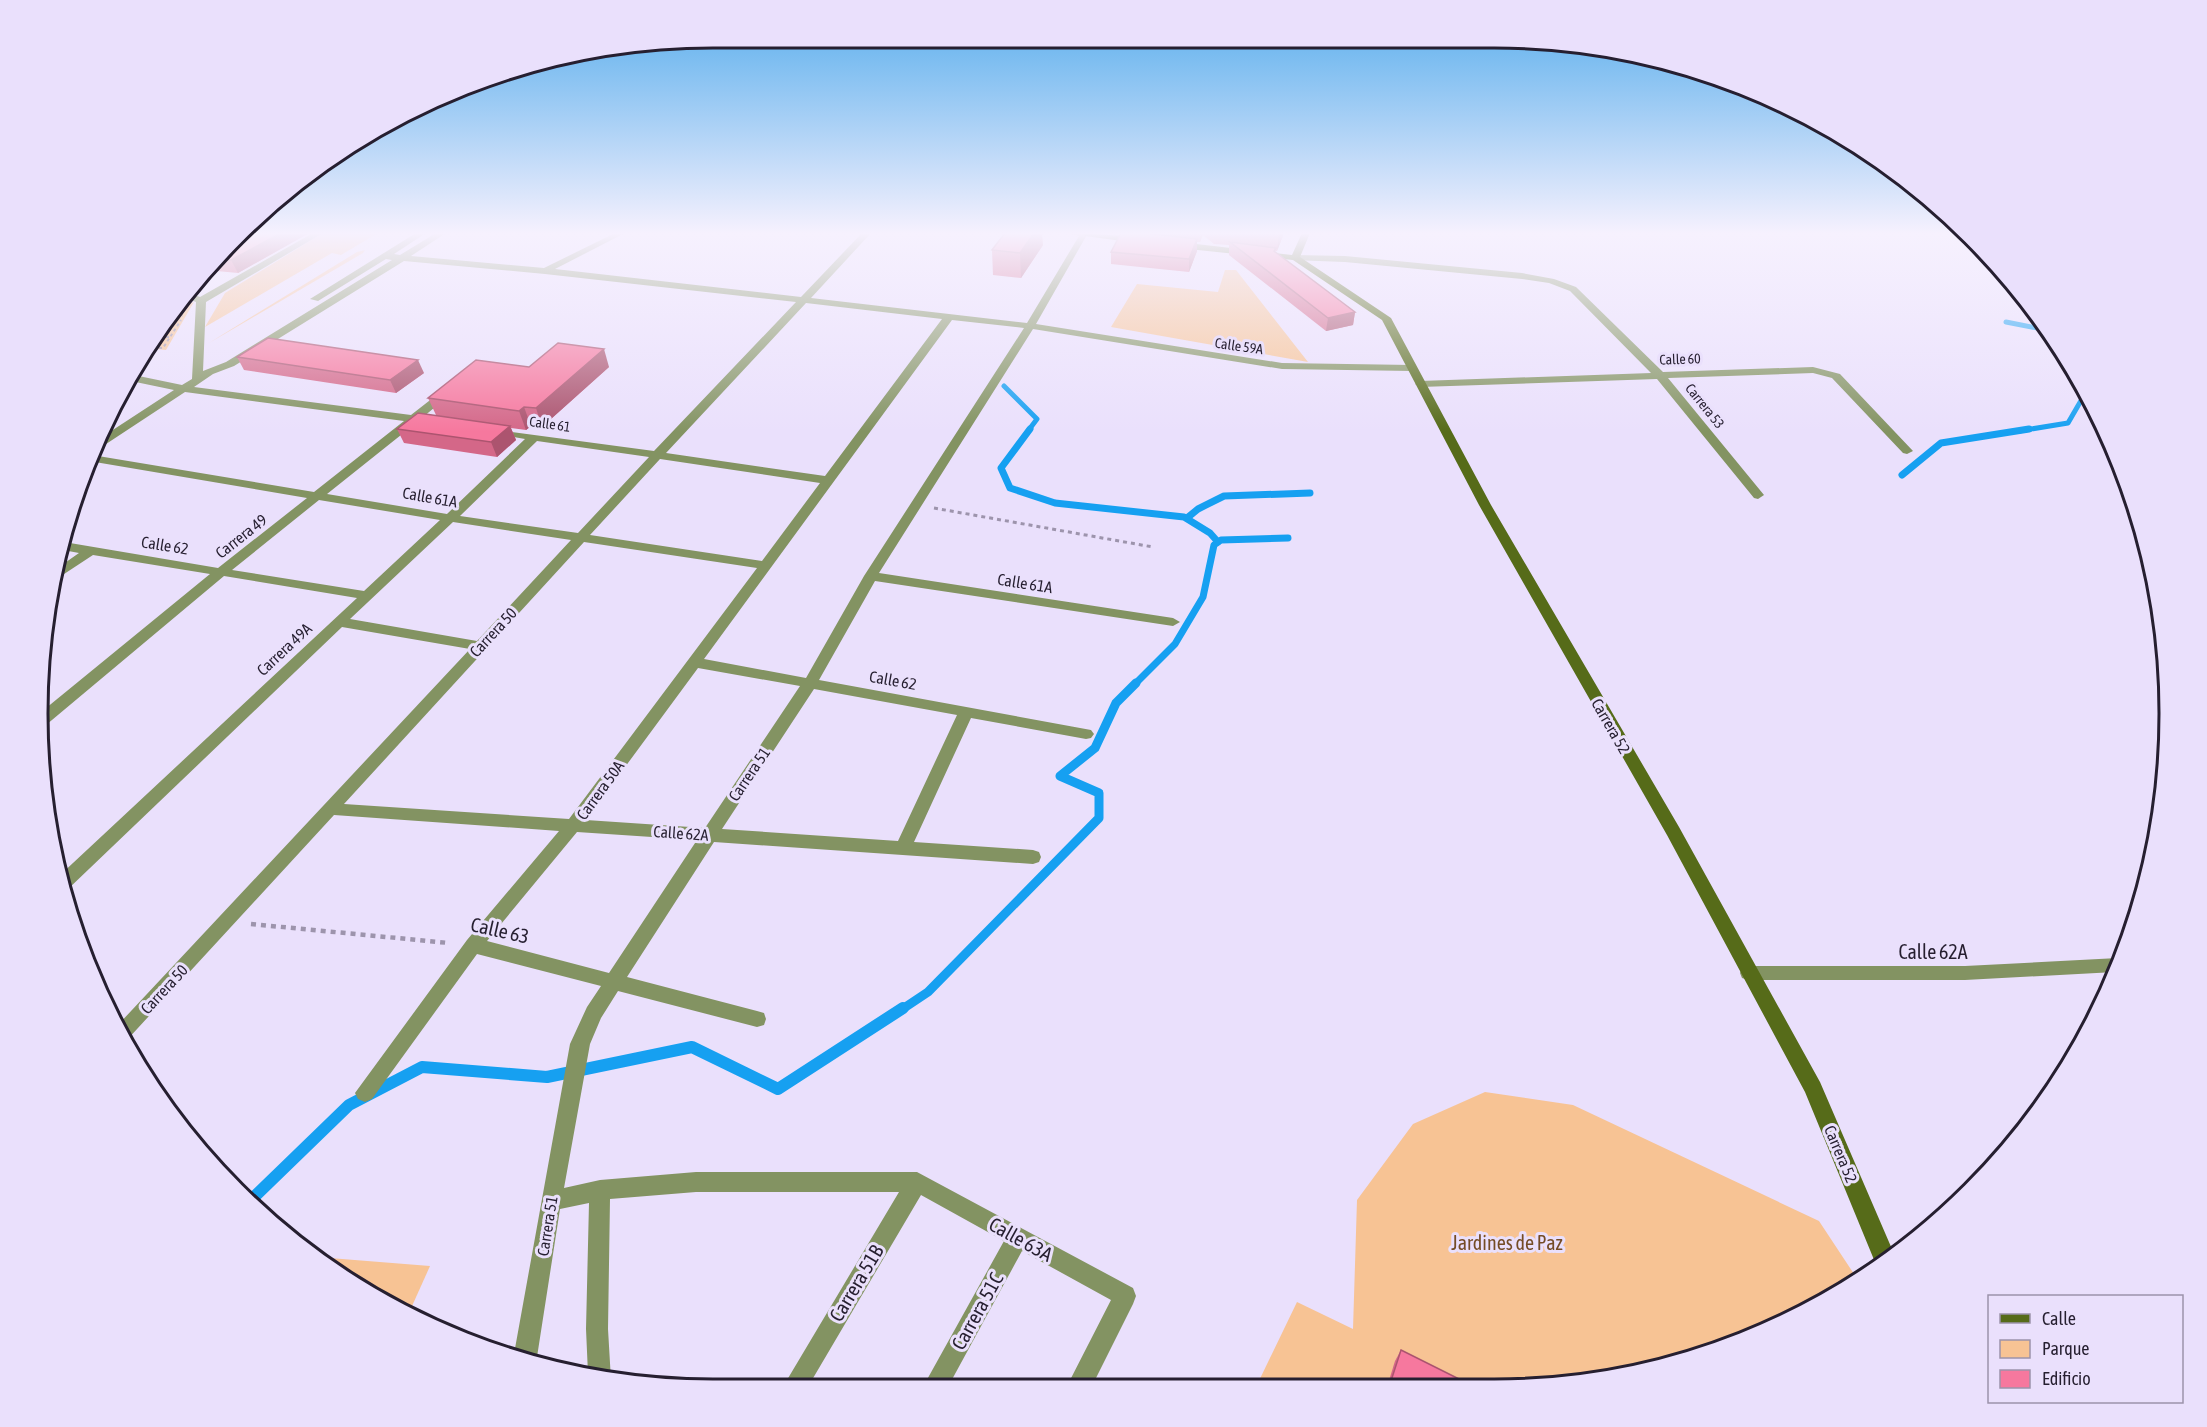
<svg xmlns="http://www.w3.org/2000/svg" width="2207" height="1427" viewBox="0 0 2207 1427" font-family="'Asap Condensed',sans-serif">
  <rect width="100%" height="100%" fill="#eae0fc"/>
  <!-- green -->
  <g fill="#f7c394">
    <polygon points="323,233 378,233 341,255 332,253 205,327 225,293"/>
    <polygon points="365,250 363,253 209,343 357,252"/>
    <polygon points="1225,270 1236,270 1308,362 1111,327 1137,284 1218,292"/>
    <polygon points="194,302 166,350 147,348 171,311"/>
    <polygon points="1485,1092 1573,1105 1819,1221 1854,1274 1855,1281 1793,1320 1668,1367 1537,1388 1256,1387 1297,1302 1353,1329 1357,1200 1413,1124"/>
    <polygon points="317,1257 430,1266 408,1315 375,1299"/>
  </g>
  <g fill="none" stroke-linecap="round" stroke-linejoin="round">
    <!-- stream-far3 -->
    <g stroke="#16a0f1" stroke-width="5">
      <polyline points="2006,322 2047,330"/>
      <polyline points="1004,386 1037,419 1028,431"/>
      <polyline points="2019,431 2068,423 2086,392"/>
    </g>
    <!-- stream-far2 -->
    <g stroke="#16a0f1" stroke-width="7">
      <polyline points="1030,429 1001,468 1010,488 1055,503 1184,517 1210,533 1218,542"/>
      <polyline points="1902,475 1941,443 2029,429"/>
      <polyline points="1187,518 1198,509 1224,496 1310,493"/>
      <polyline points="1135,684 1175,644 1203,597 1214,545 1221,540 1288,538"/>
    </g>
    <!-- stream-far1 -->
    <polyline stroke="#16a0f1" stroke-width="9" points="901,1010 928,992 1099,818 1099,793 1060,776 1095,748 1116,703 1136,683"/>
    <!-- stream -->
    <polyline stroke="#16a0f1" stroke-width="12" points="250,1201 349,1105 422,1067 547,1077 692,1047 778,1089 903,1008"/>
    <!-- path-far2 -->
    <g stroke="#9d94ac" stroke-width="2" stroke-dasharray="3 3" stroke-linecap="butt">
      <polyline points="169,337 157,338 173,317 183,316"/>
      <polyline points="147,347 163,348 181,320"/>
    </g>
    <!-- path-far1 -->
    <polyline stroke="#9d94ac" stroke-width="3" stroke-dasharray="4 4" stroke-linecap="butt" points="934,508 1153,547"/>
    <!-- path -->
    <polyline stroke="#9d94ac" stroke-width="4.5" stroke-dasharray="5 5" stroke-linecap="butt" points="251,924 449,943"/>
    <!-- service -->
    <polygon fill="#839362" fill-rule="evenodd" points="2118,958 2121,959 2115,972 1965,980 1748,980 1742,978 1740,973 1742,968 1748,966 1965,966"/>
    <!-- minor -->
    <g fill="#839362" fill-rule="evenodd">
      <path d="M313,233H323L206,302L203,371L226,362L392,260L386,259L318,301L310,299L416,233H426L394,254L400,255L436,233H446L411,256L544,268L615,233H625L555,269L801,297L862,233H871L811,298L1027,323L1079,236L1067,233H1088L1036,324L1282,363L1412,365L1417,368L1412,371L1282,369L1033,329L879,573L1173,618L1180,622L1173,626L875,581L819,680L1091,730L1094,734L1091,738L1086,739L971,718L914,842L1033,850L1039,852L1041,857L1039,862L1033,864L714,842L627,977L757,1011L764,1013L766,1019L764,1025L757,1027L618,991L601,1018L590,1044L564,1188L600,1180L696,1172H917L1133,1288L1136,1296L1133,1304L1092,1386H1067L1111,1300L1022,1251L949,1385H924L1004,1241L921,1195L809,1385H784L899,1192H696L610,1199L608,1329L611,1380L588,1374L586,1329L589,1203L560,1209L537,1357L536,1360L514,1354L570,1044L587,1007L601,986L477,954L372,1099L365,1102L358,1099L355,1093L467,940L559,831L334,815L126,1041L117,1026L470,649L342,627L66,891L62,892L58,877L357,598L224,576L46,725L41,726L40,713L210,574L93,555L58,578L59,567L79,553L63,550L64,542L218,568L307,498L89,461L92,455L314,492L404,421L185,392L100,448L95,449L99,439L174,390L126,380L129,374L182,385L192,379L196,302L182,297L186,292L200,297ZM404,261L545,274L796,302L654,451L490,429V433L525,439L447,514L327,494L416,423H433V419L423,417L451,394V390H443L411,415L194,387L213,374L234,366ZM806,303L942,319L825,476L666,453ZM952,320L1024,328L864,576L806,678L704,659ZM537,441L649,457L578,533L460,516ZM660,459L820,483L762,561L590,535ZM319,500L440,520L364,591L232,570ZM453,522L571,540L477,641L350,619ZM584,542L757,568L569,819L344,804ZM698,668L800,686L705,828L586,820ZM814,689L957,715L898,841L722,829ZM577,832L697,840L609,973L487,941Z"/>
      <polygon points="1295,255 1345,256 1522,273 1554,279 1576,287 1663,372 1813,367 1840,374 1913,451 1907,454 1903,453 1832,378 1813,373 1668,378 1764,495 1758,499 1754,498 1657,379 1420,387 1415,384 1420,381 1651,373 1570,291 1549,283 1522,279 1345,262 1292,260 1290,258"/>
    </g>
    <!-- secondary -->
    <g fill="#566b19" fill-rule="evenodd">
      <polygon points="1081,233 1137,237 1141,240 1137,243 1085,236"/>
      <polygon points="1302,233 1310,233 1300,257 1391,318 1491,505 1679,827 1820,1082 1895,1256 1877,1267 1805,1092 1667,835 1479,505 1382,320 1293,260 1179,248 1174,245 1179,242 1292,255"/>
    </g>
  </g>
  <!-- wall -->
  <g fill="#d46788">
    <polygon points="239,233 309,233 238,273 206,270"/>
    <polygon points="1121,233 1284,233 1277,251 1275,251 1275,252 1355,312 1353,325 1326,331 1229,255 1229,245 1214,244 1203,235 1200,242 1197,242 1197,251 1189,272 1111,264 1111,252"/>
    <polygon points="1043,245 1021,278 993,275 992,250"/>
    <polygon points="237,357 424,373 396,393 244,370"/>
    <polygon points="529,367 609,367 542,427 531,426 526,430 511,428 516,440 497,457 404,443 397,429 436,415 428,398"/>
    <polygon points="1401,1350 1477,1388 1387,1387 1395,1361"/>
  </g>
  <!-- shaded-wall -->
  <g fill="#ac546f">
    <polygon points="281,233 309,233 238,273 231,260"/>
    <polygon points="1034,233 1042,233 1043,245 1021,278 1020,253"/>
    <polygon points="1201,233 1203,233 1200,242"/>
    <polygon points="1279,233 1284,233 1277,251"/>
    <polygon points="1197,239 1197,251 1189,272 1189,259"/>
    <polygon points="1355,312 1353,325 1326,331 1328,318"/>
    <polygon points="604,349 609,367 542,427 536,408"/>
    <polygon points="418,360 424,373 396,393 390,380"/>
    <polygon points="524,407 531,426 526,430 519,411"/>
    <polygon points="510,426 516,440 497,457 491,442"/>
  </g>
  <!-- building -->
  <g fill="#f6789e" stroke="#ac546f" stroke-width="1.5">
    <polygon points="239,233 281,233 231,260 215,259"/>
    <polygon points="1005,233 1034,233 1020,253 992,250"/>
    <polygon points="1121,233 1144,233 1197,239 1189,259 1111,252"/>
    <polygon points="1230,242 1276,248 1274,251 1355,312 1328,318"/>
    <polygon points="268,338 418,360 390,380 237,357"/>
    <polygon points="558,343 604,349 536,408 524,407 519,411 428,398 476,360 529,367"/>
    <polygon points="418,413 510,426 491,442 397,429"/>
    <polygon points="1401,1350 1477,1388 1389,1387"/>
  </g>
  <!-- sky -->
  <linearGradient id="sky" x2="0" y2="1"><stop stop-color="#54acec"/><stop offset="0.54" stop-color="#f6f1fe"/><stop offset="1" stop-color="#f6f1fe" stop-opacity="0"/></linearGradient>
  <rect width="2207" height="432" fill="url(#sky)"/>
  <g text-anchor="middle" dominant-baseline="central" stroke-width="6" stroke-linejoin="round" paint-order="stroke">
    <!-- far-street labels -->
    <g font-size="14" fill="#261f30" stroke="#eae0fc">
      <text transform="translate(1239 346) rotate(8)">Calle 59A</text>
      <text transform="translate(1680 359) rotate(-2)">Calle 60</text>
      <text transform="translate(1705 406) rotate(51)">Carrera 53</text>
      <text transform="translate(550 424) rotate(8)">Calle 61</text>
    </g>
    <!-- street labels -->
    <g font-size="16" fill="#261f30" stroke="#eae0fc">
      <text transform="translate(430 497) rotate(10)">Calle 61A</text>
      <text transform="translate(241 536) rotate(-38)">Carrera 49</text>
      <text transform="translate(165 545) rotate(9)">Calle 62</text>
      <text transform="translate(1025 583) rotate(9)">Calle 61A</text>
      <text transform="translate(493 632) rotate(-47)">Carrera 50</text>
      <text transform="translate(284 649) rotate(-43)">Carrera 49A</text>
      <text transform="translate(893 680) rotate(10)">Calle 62</text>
      <text transform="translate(1611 726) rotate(60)">Carrera 52</text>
      <text transform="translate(749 774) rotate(-56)">Carrera 51</text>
      <text transform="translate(600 790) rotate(-54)">Carrera 50A</text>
      <text transform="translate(681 833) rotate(4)">Calle 62A</text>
      <text transform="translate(164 989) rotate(-47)">Carrera 50</text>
      <text transform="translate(1841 1154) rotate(67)">Carrera 52</text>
      <text transform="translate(547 1226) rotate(-81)">Carrera 51</text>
    </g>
    <!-- near-street labels -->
    <g font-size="20" fill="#261f30" stroke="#eae0fc">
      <text transform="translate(500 930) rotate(13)">Calle 63</text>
      <text x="1933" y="951">Calle 62A</text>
      <text transform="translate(1021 1239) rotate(29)">Calle 63A</text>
      <text transform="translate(856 1283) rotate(-59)">Carrera 51B</text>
      <text transform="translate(977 1311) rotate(-61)">Carrera 51C</text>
    </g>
    <!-- near-park labels -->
    <g font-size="20" fill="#744c26" stroke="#eae0fc">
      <text x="1507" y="1242">Jardines de Paz</text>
    </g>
  </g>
  <!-- crop -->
  <path d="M0 0H2207V1427H0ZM713 48H1494A665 665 0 0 1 2159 713V714A665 665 0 0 1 1494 1379H713A665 665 0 0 1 48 714V713A665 665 0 0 1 713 48Z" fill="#eae0fc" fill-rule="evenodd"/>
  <path fill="none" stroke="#261f30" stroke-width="3" d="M713 48H1494A665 665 0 0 1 2159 713V714A665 665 0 0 1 1494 1379H713A665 665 0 0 1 48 714V713A665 665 0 0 1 713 48Z"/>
  <!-- legend -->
  <rect x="1988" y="1295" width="195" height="108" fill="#eae0fc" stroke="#9c93aa" stroke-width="1.5"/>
  <rect x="2000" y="1314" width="30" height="9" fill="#566b19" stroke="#9c93aa" stroke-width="1.5"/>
  <text x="2042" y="1325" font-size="18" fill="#261f30">Calle</text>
  <rect x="2000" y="1340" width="30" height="18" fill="#f7c394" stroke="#9c93aa" stroke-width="1.5"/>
  <text x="2042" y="1355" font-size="18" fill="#261f30">Parque</text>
  <rect x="2000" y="1370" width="30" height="18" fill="#f6789e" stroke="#9c93aa" stroke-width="1.5"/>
  <text x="2042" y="1385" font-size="18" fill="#261f30">Edificio</text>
</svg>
